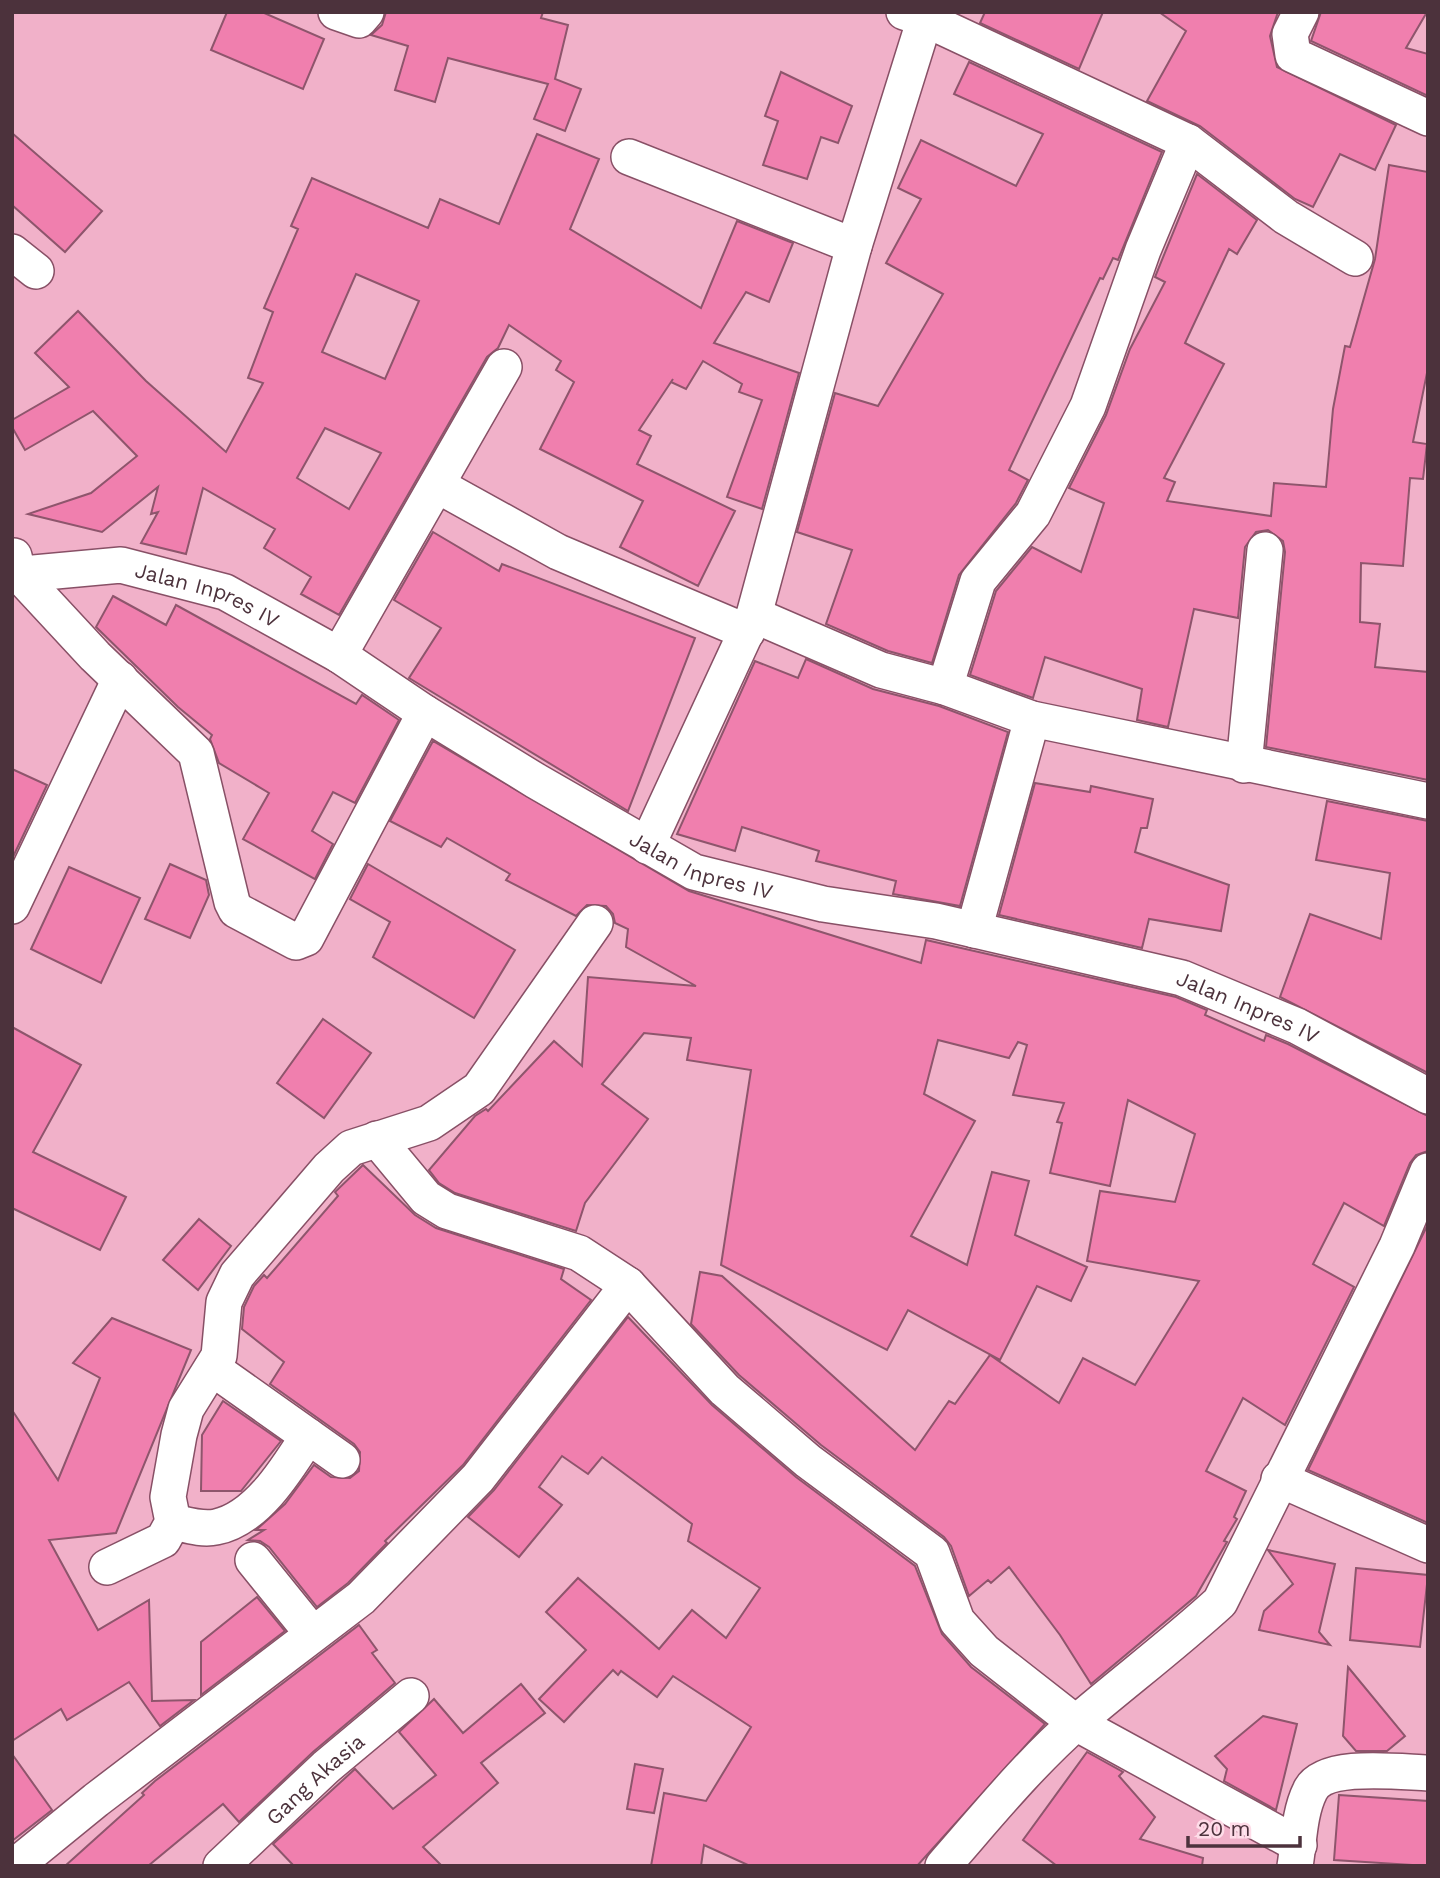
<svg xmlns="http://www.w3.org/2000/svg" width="1440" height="1878" viewBox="0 0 1440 1878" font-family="'Work Sans',sans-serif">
  <rect width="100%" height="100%" fill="#f1b1c9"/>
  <!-- building -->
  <g fill="#f07fae" stroke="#8e556c" stroke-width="2" fill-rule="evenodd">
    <polygon points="227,12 262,12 324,39 303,89 211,50"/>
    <polygon points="386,12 543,12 541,18 568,25 555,79 581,89 565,131 534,119 548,84 448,58 435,102 395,90 408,46 371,35 382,25"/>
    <polygon points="985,12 1103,12 1079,69 980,23"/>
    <polygon points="1159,12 1278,12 1270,36 1277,67 1396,125 1375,170 1340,154 1313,207 1295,199 1200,126 1147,101 1186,31"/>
    <polygon points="1321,12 1427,12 1406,48 1428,54 1428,96 1311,41"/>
    <polygon points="969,62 1162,152 1118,260 1113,258 1103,279 1100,278 1009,470 1028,480 1016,503 959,575 932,663 888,651 826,624 852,550 797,532 835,393 878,406 943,294 886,263 921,199 898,188 921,140 1016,186 1043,134 954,94"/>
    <polygon points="781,72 852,106 838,143 821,137 807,179 763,165 778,121 765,116"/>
    <polygon points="12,133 102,211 65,252 12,205"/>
    <path d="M537,134L599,159L570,229L701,308L737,221L793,243L769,302L746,292L714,343L799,373L762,509L727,497L762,400L739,392L742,384L703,361L686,389L671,382L673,379L639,430L651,436L637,464L735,511L698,586L620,547L643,501L540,449L574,382L556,370L561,361L509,325L498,348L487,357L339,615L301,594L311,577L264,548L275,529L203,488L186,554L141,543L158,512L151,514L158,487L102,532L28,514L91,493L137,456L93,411L25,450L12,427V420L69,387L35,353L78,311L146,381L226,452L263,383L248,378L273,312L264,308L298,229L291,226L312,178L428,228L440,199L499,224ZM356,274L419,301L385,379L322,352ZM325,428L381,453L349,509L297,478Z"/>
    <polygon points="1389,165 1428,172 1428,368 1413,442 1427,444 1423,479 1410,478 1403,566 1361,563 1360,622 1380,624 1375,667 1428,672 1428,780 1266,747 1285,552 1283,541 1268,530 1256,532 1245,547 1238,618 1194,609 1168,727 1137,720 1142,689 1045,657 1033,698 970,675 996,591 1032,547 1081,572 1104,503 1069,488 1106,415 1130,349 1165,282 1155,277 1197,174 1257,220 1237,254 1229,249 1185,343 1224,364 1164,478 1175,482 1167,501 1271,516 1274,483 1326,487 1333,409 1345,346 1350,347 1375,259"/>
    <polygon points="433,532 499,571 502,564 695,638 628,811 409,678 441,628 394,600"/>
    <polygon points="113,596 166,625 176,605 356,704 362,695 399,720 355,803 333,792 312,831 333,844 315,879 243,839 269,793 219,763 210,739 212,735 178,707 96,627"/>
    <polygon points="806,659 873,689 939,706 1008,732 960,906 893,894 896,881 816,861 819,851 742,827 735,851 677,834 755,661 798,678"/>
    <polygon points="433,741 689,891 921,963 926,940 1176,997 1207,1010 1205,1015 1264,1041 1266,1035 1288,1044 1428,1116 1428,1151 1416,1155 1410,1163 1384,1226 1344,1203 1313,1264 1354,1287 1285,1425 1243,1398 1206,1471 1246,1491 1234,1517 1237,1519 1224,1541 1227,1542 1196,1596 1091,1684 1060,1635 1009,1567 991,1583 988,1580 969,1596 951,1546 944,1537 821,1445 739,1375 691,1324 700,1272 722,1276 915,1450 949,1401 955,1404 990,1355 1059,1403 1083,1358 1135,1385 1199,1281 1087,1261 1100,1191 1175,1202 1195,1134 1128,1100 1110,1186 1050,1173 1062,1123 1057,1122 1064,1103 1013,1095 1027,1045 1018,1042 1009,1058 938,1040 924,1094 975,1121 911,1236 967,1265 992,1172 1029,1181 1015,1235 1087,1267 1071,1301 1037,1286 1000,1360 908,1310 887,1350 721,1265 751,1070 687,1060 691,1038 644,1033 602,1084 648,1119 585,1203 576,1231 455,1193 439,1183 429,1170 475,1116 486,1109 488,1111 554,1041 582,1066 588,977 696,986 626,947 628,929 615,923 613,914 606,906 587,905 576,916 506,880 510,874 447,838 441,847 390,821"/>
    <polygon points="12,769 47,785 12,859"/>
    <polygon points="1035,783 1090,792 1091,786 1153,799 1147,828 1141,828 1135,852 1229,885 1221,931 1149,919 1142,948 999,915"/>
    <polygon points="1327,801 1428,821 1428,1073 1280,997 1310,914 1381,939 1390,873 1316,860"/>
    <polygon points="170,864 206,880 209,895 190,938 145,919"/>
    <polygon points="368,864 515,950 474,1018 373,957 390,922 350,899"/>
    <polygon points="69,867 140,898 101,983 31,949"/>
    <polygon points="323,1019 371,1053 324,1118 277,1083"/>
    <polygon points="12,1027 81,1065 33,1152 126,1197 100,1250 12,1208"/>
    <polygon points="363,1165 415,1215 436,1228 564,1269 561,1279 591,1300 463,1465 385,1541 387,1543 348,1583 317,1607 269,1547 260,1541 248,1540 264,1530 256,1530 285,1504 314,1465 331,1477 350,1478 359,1471 360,1452 354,1444 270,1384 284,1362 242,1329 244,1307 254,1286 264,1275 267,1278 338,1196 335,1192"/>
    <polygon points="199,1219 231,1246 198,1290 163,1260"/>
    <polygon points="1428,1224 1428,1523 1308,1470"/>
    <polygon points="628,1317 712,1405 796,1477 915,1566 942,1634 971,1667 1045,1724 917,1866 750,1866 704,1845 701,1866 651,1866 664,1793 706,1801 751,1727 673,1676 657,1697 621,1671 618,1675 613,1670 564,1722 539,1699 586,1650 546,1612 578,1578 659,1649 692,1610 726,1638 760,1588 688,1541 692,1524 602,1457 588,1474 562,1456 539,1487 562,1505 519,1557 468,1517 494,1490"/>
    <polygon points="112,1318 191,1350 116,1533 49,1540 98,1630 149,1600 152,1701 194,1700 160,1726 129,1682 67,1720 61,1709 12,1741 12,1410 58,1480 100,1378 73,1363"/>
    <polygon points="223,1401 281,1441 241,1491 201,1491 202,1435"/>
    <polygon points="1268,1550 1335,1564 1319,1632 1330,1645 1259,1630 1264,1611 1293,1584"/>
    <polygon points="1356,1568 1428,1575 1420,1647 1350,1640"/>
    <polygon points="257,1597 285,1631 201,1695 201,1642"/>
    <polygon points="359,1625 377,1650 372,1653 395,1683 313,1752 239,1822 223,1804 148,1866 65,1866 144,1795 142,1793 155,1781"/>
    <polygon points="1348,1667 1405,1736 1387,1751 1356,1751 1343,1736"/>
    <polygon points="521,1684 545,1713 481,1763 498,1783 423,1847 442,1866 294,1866 273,1844 355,1769 393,1809 436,1775 399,1732 434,1699 463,1733"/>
    <polygon points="1263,1716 1297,1724 1276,1810 1224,1781 1227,1769 1215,1756"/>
    <polygon points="1087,1752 1123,1772 1119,1776 1155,1817 1140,1839 1203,1858 1202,1866 1057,1866 1023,1840"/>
    <polygon points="12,1754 52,1810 12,1841"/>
    <polygon points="635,1764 663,1769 654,1813 627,1809"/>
    <polygon points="1339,1795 1428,1801 1428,1866 1334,1860"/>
  </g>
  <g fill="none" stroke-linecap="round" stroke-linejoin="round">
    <defs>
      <g id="street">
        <polyline points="336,12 359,20 366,12"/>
        <polyline points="904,12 925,19 1188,142 1286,217 1355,258"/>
        <polyline points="1301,12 1290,34 1293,55 1428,118"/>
        <polyline points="629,157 854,246"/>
        <polyline points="12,252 36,271"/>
        <polyline points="437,485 558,552 747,632"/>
        <polyline points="14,556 18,573 95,656 196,753 232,902 236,910 296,942 306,938 425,713"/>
        <path id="s1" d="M12,575L121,565L225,592L339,655L425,713L536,781L694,872L823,904L936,921L1182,978L1297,1026L1428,1096"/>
        <polyline points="754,615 881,670 945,687 1032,719 1428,801"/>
        <polyline points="339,655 504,367"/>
        <polyline points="945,687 978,581 1033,514 1088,406 1143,250 1188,142"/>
        <polyline points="1244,765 1265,550"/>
        <polyline points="647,846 754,615 854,246 927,12"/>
        <polyline points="12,906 120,679"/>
        <polyline points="974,930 1032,719"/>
        <polyline points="377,1139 426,1198 447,1211 579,1253 628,1285 725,1390 808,1461 932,1553 957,1621 984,1651 1076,1723 1299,1845"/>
        <polyline points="212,1368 342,1460"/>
        <polyline points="1279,1479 1428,1545"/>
        <path d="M173,1522C187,1525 202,1530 216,1527C257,1519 287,1469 308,1436"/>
        <polyline points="253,1560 312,1633"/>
        <polyline points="107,1567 163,1540 173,1522 168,1497 179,1435 186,1409 219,1356 224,1302 237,1275 329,1168 351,1148 429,1123 479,1089 595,923"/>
        <polyline points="15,1866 96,1800 361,1598 478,1478 628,1285"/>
        <path id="s2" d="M221,1866L326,1767L411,1696"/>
        <path d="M943,1866C986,1817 1028,1765 1077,1722C1125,1681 1174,1644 1220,1602L1397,1246L1428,1171"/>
        <path d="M1295,1866C1299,1842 1299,1813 1310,1791C1323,1762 1399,1772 1428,1773"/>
      </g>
    </defs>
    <!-- street casing -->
    <use href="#street" stroke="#885066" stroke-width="38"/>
    <!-- street -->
    <use href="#street" stroke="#fff" stroke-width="35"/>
  </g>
  <g text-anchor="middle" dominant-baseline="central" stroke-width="5" stroke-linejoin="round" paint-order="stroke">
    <!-- street labels -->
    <g font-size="21" fill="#4c323c" stroke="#fedce8">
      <text stroke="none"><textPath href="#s1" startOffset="201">Jalan Inpres IV</textPath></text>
      <text stroke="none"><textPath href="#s1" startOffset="768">Jalan Inpres IV</textPath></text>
      <text stroke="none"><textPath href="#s1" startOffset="1335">Jalan Inpres IV</textPath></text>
      <text stroke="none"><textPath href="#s2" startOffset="128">Gang Akasia</textPath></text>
    </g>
  </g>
  <!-- border -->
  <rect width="1440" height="1878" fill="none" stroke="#4c323c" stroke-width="28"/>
  <!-- scale -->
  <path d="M1188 1836v10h112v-10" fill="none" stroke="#4c323c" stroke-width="3.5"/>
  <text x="1198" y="1836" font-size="21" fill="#4c323c" stroke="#fedce8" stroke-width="5" paint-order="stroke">20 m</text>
</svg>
